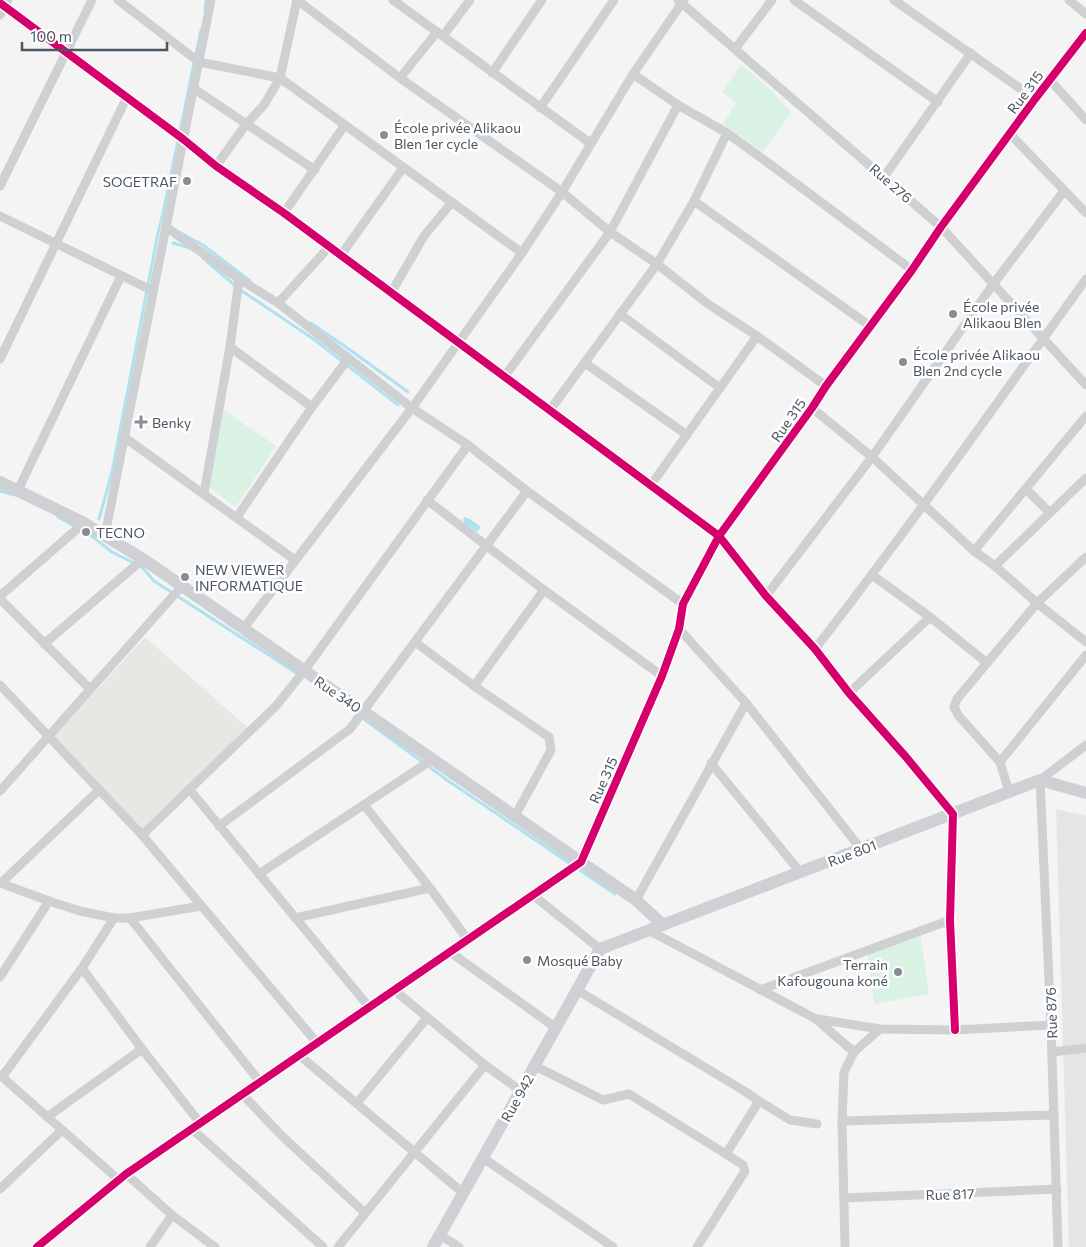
<svg xmlns="http://www.w3.org/2000/svg" width="1086" height="1247" viewBox="0 0 1086 1247" font-family="Commissioner,sans-serif">
  <rect width="100%" height="100%" fill="#f4f4f4"/>
  <!-- commercial -->
  <polygon fill="#e8e7e3" points="145,637 248,728 139,831 54,737"/>
  <!-- education -->
  <polygon fill="#e6e5e6" points="1056,809 1086,816 1086,1247 1069,1247"/>
  <!-- green -->
  <g fill="#d9f2e3">
    <polygon points="741,65 768,87 791,112 763,152 723,124 736,103 722,92"/>
    <polygon points="221,408 276,446 236,507 209,487"/>
    <polygon points="920,931 929,994 874,1004 867,951"/>
  </g>
  <!-- water -->
  <polygon fill="#aee2f0" points="464,517 470,519 481,527 477,532 464,523 463,520"/>
  <g fill="none" stroke-linecap="round" stroke-linejoin="round">
    <!-- stream -->
    <g stroke="#aee2f0" stroke-width="3">
      <polyline points="205,12 206,0"/>
      <polyline points="179,232 203,245 250,281"/>
      <polyline points="173,243 190,248"/>
      <polyline points="203,258 239,289 315,340 398,405"/>
      <polyline points="311,323 353,352 408,392"/>
      <polyline points="0,491 14,495"/>
      <polyline points="58,517 93,537 112,552 142,567 154,581 298,674"/>
      <polyline points="99,519 112,472 158,233 163,213 201,30"/>
      <polyline points="361,717 447,780 615,894"/>
    </g>
    <!-- street -->
    <g stroke="#ced0d2" stroke-width="9">
      <polyline points="118,0 199,62 280,78 522,253"/>
      <polyline points="297,0 400,78 562,192 610,232 657,264 708,304 757,336 826,386"/>
      <polyline points="393,0 590,143"/>
      <polyline points="678,0 941,227 1086,385"/>
      <polyline points="794,0 938,102"/>
      <polyline points="894,0 1035,99"/>
      <polyline points="1069,0 1086,14"/>
      <polyline points="0,3 183,139 216,166 284,213 719,536 766,596 815,649 849,693 906,757 953,814 950,920 955,1030"/>
      <polyline points="0,15 8,0"/>
      <polyline points="443,36 470,0"/>
      <polyline points="735,49 772,0"/>
      <polyline points="492,73 542,0"/>
      <polyline points="633,74 678,105 727,133 767,162 912,270"/>
      <polyline points="400,78 437,32"/>
      <polyline points="1050,80 1086,120"/>
      <polyline points="193,88 315,170"/>
      <polyline points="540,108 614,0"/>
      <polyline points="1010,134 1086,213"/>
      <polyline points="216,166 247,123 264,105 280,78 297,0"/>
      <polyline points="884,177 971,53"/>
      <polyline points="0,186 92,0"/>
      <polyline points="694,201 870,326"/>
      <polyline points="284,213 344,126"/>
      <polyline points="0,216 153,291"/>
      <polyline points="166,227 239,279 278,303 412,408 468,445 527,491 683,604"/>
      <polyline points="341,255 403,168"/>
      <polyline points="391,293 424,236 452,202"/>
      <polyline points="278,303 329,247"/>
      <polyline points="620,314 720,388"/>
      <polyline points="230,347 312,407"/>
      <polyline points="0,359 127,97"/>
      <polyline points="585,363 687,435"/>
      <polyline points="504,377 610,232 678,105"/>
      <polyline points="812,408 872,457 974,551 995,566 1037,603 1086,642"/>
      <polyline points="550,410 657,264 694,201 727,133"/>
      <polyline points="124,437 295,560"/>
      <polyline points="651,485 757,336"/>
      <polyline points="1026,489 1050,513"/>
      <polyline points="18,490 121,276"/>
      <polyline points="204,493 230,347 239,279"/>
      <polyline points="427,500 544,590 662,676"/>
      <polyline points="237,517 312,407 348,359"/>
      <polyline points="105,535 211,0"/>
      <polyline points="974,551 1086,416"/>
      <polyline points="995,566 1086,478"/>
      <polyline points="872,575 930,617 987,663"/>
      <polyline points="0,596 84,523"/>
      <polyline points="766,596 872,457 994,283 1064,191"/>
      <polyline points="0,599 90,689"/>
      <polyline points="243,629 412,408 522,253 562,192 633,74 684,0"/>
      <polyline points="679,629 746,703 861,849"/>
      <polyline points="415,642 474,686 549,737 551,750 515,816"/>
      <polyline points="44,644 143,559"/>
      <path d="M815,649C909,528 997,403 1086,279"/>
      <polyline points="0,685 142,835 317,1043"/>
      <polyline points="474,686 544,590"/>
      <polyline points="849,693 930,617"/>
      <polyline points="1000,762 1086,655"/>
      <polyline points="711,763 800,872"/>
      <polyline points="190,790 369,1007"/>
      <polyline points="0,791 182,586"/>
      <polyline points="1009,792 1000,762 958,715 954,707 957,699 1037,603 1086,557"/>
      <polyline points="364,805 430,888 468,940"/>
      <polyline points="219,826 350,729 527,491"/>
      <polyline points="142,835 276,706 304,671 468,445"/>
      <polyline points="259,874 433,759"/>
      <polyline points="0,883 49,901 80,911 114,918 130,918 201,906"/>
      <polyline points="1,883 99,790"/>
      <polyline points="533,895 600,949"/>
      <polyline points="636,900 746,703"/>
      <polyline points="130,918 260,1082"/>
      <polyline points="295,918 430,888"/>
      <polyline points="650,931 816,1019 854,1052"/>
      <polyline points="450,952 556,1028"/>
      <polyline points="82,968 142,1049 200,1123"/>
      <polyline points="0,977 49,901"/>
      <polyline points="394,990 485,1065 521,1091"/>
      <polyline points="760,990 950,920"/>
      <polyline points="818,1019 880,1029 955,1030 1051,1025"/>
      <polyline points="1052,1052 1086,1048"/>
      <polyline points="299,1055 463,1193"/>
      <polyline points="535,1066 603,1100 629,1094 726,1154 759,1101 746,1092 577,990"/>
      <polyline points="0,1075 119,1180"/>
      <polyline points="2,1077 82,968 114,918"/>
      <polyline points="242,1094 281,1135 365,1213"/>
      <polyline points="759,1101 790,1120 817,1124"/>
      <polyline points="357,1103 427,1018"/>
      <polyline points="47,1117 142,1049"/>
      <polyline points="842,1121 1054,1115"/>
      <polyline points="192,1129 323,1247"/>
      <polyline points="483,1158 613,1247"/>
      <polyline points="126,1174 172,1215 215,1247"/>
      <polyline points="0,1189 62,1130"/>
      <polyline points="844,1198 1057,1189"/>
      <polyline points="440,1235 459,1247"/>
      <polyline points="37,1247 126,1174 581,862 662,676 679,629 683,604 719,536 812,408 826,386 912,270 941,227 1035,99 1086,33"/>
      <polyline points="150,1247 172,1215"/>
      <polyline points="338,1247 485,1065"/>
      <polyline points="697,1247 745,1171 743,1165 726,1154"/>
      <polyline points="845,1247 842,1121 844,1072 854,1052 880,1029"/>
      <polyline points="1058,1247 1051,1025 1040,780 1086,745"/>
    </g>
    <!-- secondary -->
    <g stroke="#ced0d4" stroke-width="12">
      <polyline points="0,482 84,523 143,559 636,900 663,925"/>
      <polyline points="433,1247 600,949 1040,780 1086,793"/>
    </g>
    <defs>
      <g id="cycleway">
        <polyline points="0,3 183,139 216,166 284,213 719,536 766,596 815,649 849,693 906,757 953,814 950,920 955,1030"/>
        <polyline points="37,1247 126,1174 581,862 662,676 679,629 683,604 719,536 812,408 826,386 912,270 941,227 1035,99 1086,33"/>
      </g>
    </defs>
    <!-- cycleway casing -->
    <use href="#cycleway" stroke="#fff" stroke-width="11"/>
    <!-- cycleway -->
    <use href="#cycleway" stroke="#d6006c" stroke-width="8"/>
  </g>
  <!-- markers -->
  <g fill="#868d94" stroke="#fff" stroke-width="2">
    <circle cx="384" cy="135" r="5"/>
    <circle cx="187" cy="181" r="5"/>
    <circle cx="953" cy="314" r="5"/>
    <circle cx="903" cy="362" r="5"/>
    <path d="M138.5 414.5h5v5h5v5h-5v5h-5v-5h-5v-5h5z"/>
    <circle cx="86" cy="532" r="5"/>
    <circle cx="185" cy="577" r="5"/>
    <circle cx="527" cy="960" r="5"/>
    <circle cx="898" cy="972" r="5"/>
  </g>
  <g text-anchor="middle" dominant-baseline="central" stroke-width="5" stroke-linejoin="round" paint-order="stroke">
    <!-- street labels -->
    <g font-size="14" fill="#4a5661" stroke="#fff">
      <text transform="translate(1025 92) rotate(-53)">Rue 315</text>
      <text transform="translate(891 183) rotate(41)">Rue 276</text>
      <text transform="translate(788 420) rotate(-55)">Rue 315</text>
      <text transform="translate(338 694) rotate(34)">Rue 340</text>
      <text transform="translate(603 780) rotate(-66)">Rue 315</text>
      <text transform="translate(852 853) rotate(-21)">Rue 801</text>
      <text transform="translate(1051 1013) rotate(-92)">Rue 876</text>
      <text transform="translate(517 1098) rotate(-61)">Rue 942</text>
      <text transform="translate(950 1194) rotate(-2)">Rue 817</text>
    </g>
    <!-- poi labels -->
    <g font-size="14" fill="#4a5661" stroke="#fff" text-anchor="start">
      <text x="394" y="127">École privée Alikaou<tspan x="394" dy="16">Blen 1er cycle</tspan></text>
      <text x="177" y="181" text-anchor="end">SOGETRAF</text>
      <text x="963" y="306">École privée<tspan x="963" dy="16">Alikaou Blen</tspan></text>
      <text x="913" y="354">École privée Alikaou<tspan x="913" dy="16">Blen 2nd cycle</tspan></text>
      <text x="152" y="422">Benky</text>
      <text x="96" y="532">TECNO</text>
      <text x="195" y="569">NEW VIEWER<tspan x="195" dy="16">INFORMATIQUE</tspan></text>
      <text x="537" y="960">Mosqué Baby</text>
      <text x="888" y="964" text-anchor="end">Terrain<tspan x="888" dy="16">Kafougouna koné</tspan></text>
    </g>
  </g>
  <!-- scale -->
  <path d="M22 42v8h145v-8" fill="none" stroke="#4a5661" stroke-width="2.5"/>
  <text x="30" y="42" font-size="15" fill="#4a5661" stroke="#ffffff" stroke-width="4" paint-order="stroke">100 m</text>
</svg>
